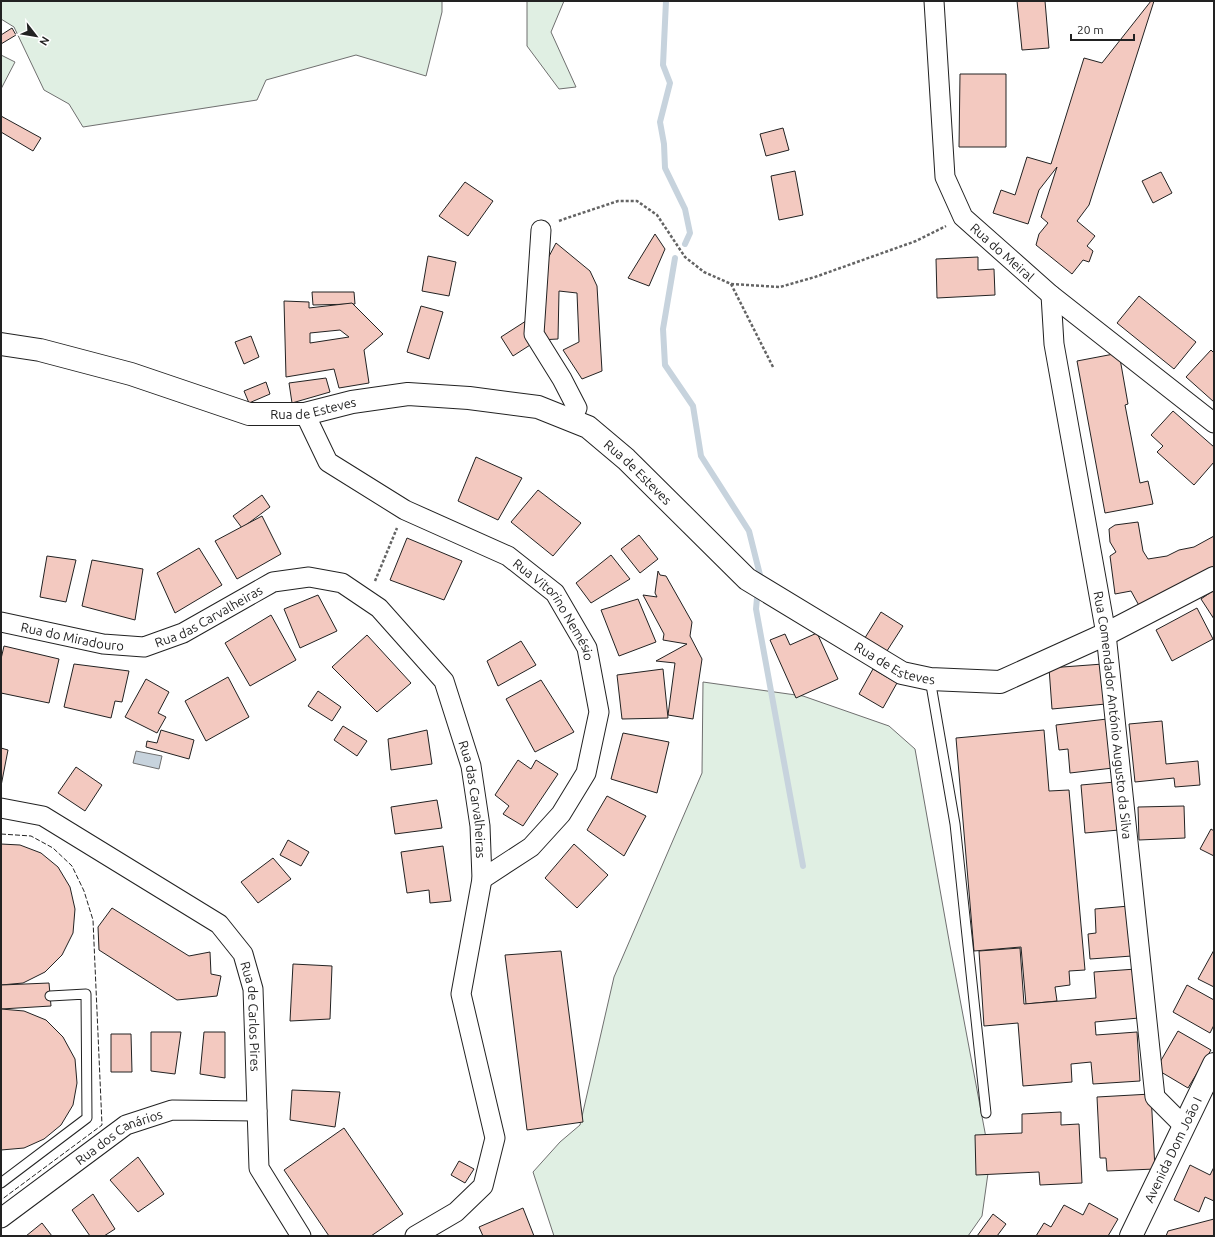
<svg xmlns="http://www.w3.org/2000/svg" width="1215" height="1237" viewBox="0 0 1215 1237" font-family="Ubuntu,sans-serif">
  <rect width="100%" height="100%" fill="#fff"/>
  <!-- green -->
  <g fill="#e0efe3" stroke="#6f6f6f">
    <polygon points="1,1 442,1 442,12 426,76 356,55 266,80 257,100 83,127 69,104 44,90 14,27 1,19"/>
    <polygon points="527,1 564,1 551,32 576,87 559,89 527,46"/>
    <polygon points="1,55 15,62 1,89"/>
    <polygon points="703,682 803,696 889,726 915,749 950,946 990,1159 982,1216 968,1236 554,1236 533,1172 560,1142 580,1125 614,977 702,773"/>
  </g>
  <!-- water -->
  <polygon fill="#c7d3dd" stroke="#6f6f6f" points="136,751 162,756 159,769 133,763"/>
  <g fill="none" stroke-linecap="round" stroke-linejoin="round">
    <!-- stream -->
    <g stroke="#c7d3dd" stroke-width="6">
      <polyline points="666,1 663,65 670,83 660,122 664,144 665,168 685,209 690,233 685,244"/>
      <polyline points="675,258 663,329 665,365 693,406 701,456 749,531 761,579"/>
      <polyline points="757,598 756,609 803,866"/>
    </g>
  </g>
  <!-- building -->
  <g fill="#f3c9c0" stroke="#222" fill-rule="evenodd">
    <polygon points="1017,1 1045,1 1049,48 1022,50"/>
    <polygon points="1151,1 1154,1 1089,205 1077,221 1095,236 1087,246 1093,251 1089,262 1083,260 1072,274 1036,245 1039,234 1048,223 1041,217 1057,167 1039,190 1028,224 993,213 1001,190 1015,195 1027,157 1051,164 1084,58 1102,63"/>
    <polygon points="12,28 16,35 1,44 1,35"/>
    <polygon points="960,74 1006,74 1006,147 959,147"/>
    <polygon points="1,116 41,138 33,151 1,132"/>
    <polygon points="783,128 789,150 766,156 760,134"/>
    <polygon points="795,171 803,215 779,220 771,176"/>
    <polygon points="1161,172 1172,193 1153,203 1142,181"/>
    <polygon points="465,182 493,201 468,236 439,216"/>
    <polygon points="655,234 665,249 649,286 628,278"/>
    <polygon points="556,243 590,271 597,286 602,371 582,379 563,350 579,342 577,293 559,291 558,339 539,340 545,264"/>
    <polygon points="428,256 456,262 449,296 422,291"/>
    <polygon points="978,257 978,270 994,269 995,295 937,298 936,259"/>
    <polygon points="312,292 354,292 355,304 313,305"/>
    <polygon points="1139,296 1196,342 1174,369 1117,323"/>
    <path d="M284,301L309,302V308L352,303L383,334L364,350L369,383L339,388L334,369L286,377ZM340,330L349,337L310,343V333Z"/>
    <polygon points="421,306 443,312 429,359 407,352"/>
    <polygon points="529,319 541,338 513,356 501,337"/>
    <polygon points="251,336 259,357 244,364 235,342"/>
    <polygon points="1211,350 1214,353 1214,402 1186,377"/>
    <polygon points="1119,353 1128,404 1125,405 1140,483 1148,481 1153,504 1105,513 1077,361"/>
    <polygon points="326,378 330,392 292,403 289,383"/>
    <polygon points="266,382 270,394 249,403 244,391"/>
    <polygon points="1173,411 1214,447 1214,462 1194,485 1157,452 1163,446 1151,435"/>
    <polygon points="476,457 522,478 498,520 458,501"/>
    <polygon points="538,490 581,523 553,556 511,522"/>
    <polygon points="262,495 270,507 242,528 233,516"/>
    <polygon points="262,516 281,554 237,579 215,541"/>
    <polygon points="1138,522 1143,551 1148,559 1167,556 1179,550 1194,547 1214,536 1214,570 1142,611 1131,591 1115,594 1110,556 1116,552 1110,542 1109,529 1115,525"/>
    <polygon points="639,535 658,559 640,573 621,549"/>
    <polygon points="407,538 462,561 444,600 390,580"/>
    <polygon points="199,548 222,585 175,613 157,573"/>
    <polygon points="611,555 630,579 591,603 576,583"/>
    <polygon points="47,556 76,560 66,602 40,597"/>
    <polygon points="92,560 143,569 135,620 82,606"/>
    <polygon points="658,571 660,575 666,576 692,622 690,636 702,659 693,719 668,715 675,663 656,661 687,644 663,640 664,634 643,595 657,597 655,593"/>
    <polygon points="1214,590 1214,619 1201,599"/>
    <polygon points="318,595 337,631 300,648 284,609"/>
    <polygon points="638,599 656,642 619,656 601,610"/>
    <polygon points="1197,608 1213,639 1172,661 1156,630"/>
    <polygon points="881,612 903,626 885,654 863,641"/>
    <polygon points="271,615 296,660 250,686 225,643"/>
    <polygon points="817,633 838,679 796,698 770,640 785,634 790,645"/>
    <polygon points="367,635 411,683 377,712 332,667"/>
    <polygon points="521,641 536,665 498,686 487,661"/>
    <polygon points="4,646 59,659 49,703 1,693 1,659"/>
    <polygon points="74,664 129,671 122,702 115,701 111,718 64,707"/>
    <polygon points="1103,664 1106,704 1052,709 1049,668"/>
    <polygon points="663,669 668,718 622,719 617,675"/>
    <polygon points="873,669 897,683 883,708 859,694"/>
    <polygon points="228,677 249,717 206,741 185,701"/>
    <polygon points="146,679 169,692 158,713 166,717 157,733 125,717"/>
    <polygon points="541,680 574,732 535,752 506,699"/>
    <polygon points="318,691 341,707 332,721 308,706"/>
    <polygon points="1107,719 1113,768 1070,773 1068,749 1059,750 1056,725"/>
    <polygon points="1162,721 1166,764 1198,761 1200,785 1175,787 1174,778 1135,782 1129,724"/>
    <polygon points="343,726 367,741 357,756 334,740"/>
    <polygon points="161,730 194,740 189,759 146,747 147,741 157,743"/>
    <polygon points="427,730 432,764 391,770 388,739"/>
    <polygon points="1044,730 1049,791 1069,790 1085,970 1069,971 1070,985 1055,987 1057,1001 1026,1004 1021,947 974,951 956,738"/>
    <polygon points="623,733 669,742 657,793 611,779"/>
    <polygon points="1,748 8,750 1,786"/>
    <polygon points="518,760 531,769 536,760 558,774 523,826 503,814 509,806 495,795"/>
    <polygon points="76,767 102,785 85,811 58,793"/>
    <polygon points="1115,782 1119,830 1085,833 1081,785"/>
    <polygon points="607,796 646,816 624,856 587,830"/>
    <polygon points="437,800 442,828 395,834 391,807"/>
    <polygon points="1184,806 1185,838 1139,840 1138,807"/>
    <polygon points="1211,829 1214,831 1214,856 1200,849"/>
    <polygon points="288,840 309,852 301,866 280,855"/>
    <polygon points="1,844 20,845 41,853 58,867 70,887 75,909 73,933 62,955 45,972 23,983 1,985"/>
    <polygon points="574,844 608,875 577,908 545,878"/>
    <polygon points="443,846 451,901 430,903 429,890 407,893 401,852"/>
    <polygon points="273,858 291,879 258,903 241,882"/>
    <polygon points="1129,906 1132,956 1090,959 1088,934 1096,933 1095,909"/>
    <polygon points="112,908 189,956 210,952 211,974 221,976 217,996 177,1000 99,950 98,927"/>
    <polygon points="1020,948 1024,1004 1096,998 1094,972 1136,969 1139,1018 1095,1022 1096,1035 1137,1032 1140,1081 1093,1084 1091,1062 1071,1064 1072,1082 1023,1086 1018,1023 984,1026 979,951"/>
    <polygon points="1214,950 1214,987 1198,979"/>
    <polygon points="561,951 583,1122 527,1130 505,955"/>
    <polygon points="293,964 332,966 330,1019 290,1021"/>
    <polygon points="49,983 51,1006 1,1009 1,985"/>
    <polygon points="1187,985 1214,1000 1214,1025 1210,1033 1173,1012"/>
    <polygon points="1,1009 24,1011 46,1020 63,1037 75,1059 77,1083 73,1105 61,1125 44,1139 24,1148 1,1150"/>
    <polygon points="1178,1031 1211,1050 1188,1088 1156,1069"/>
    <polygon points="151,1032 181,1032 175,1074 151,1071"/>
    <polygon points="204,1032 225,1032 225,1078 200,1074"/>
    <polygon points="111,1034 131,1034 132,1072 111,1072"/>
    <polygon points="292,1090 340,1092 335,1127 290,1120"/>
    <polygon points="1151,1094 1155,1169 1107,1171 1106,1158 1100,1158 1097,1097"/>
    <polygon points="1061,1112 1061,1125 1079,1124 1082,1183 1040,1185 1039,1172 976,1175 975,1135 1022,1133 1022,1114"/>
    <polygon points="344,1128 403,1214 371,1236 329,1236 284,1170"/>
    <polygon points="138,1157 164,1194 138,1212 110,1180"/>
    <polygon points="459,1161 474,1169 465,1183 451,1175"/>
    <polygon points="1190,1165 1210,1175 1214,1167 1214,1201 1205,1197 1199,1212 1174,1200"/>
    <polygon points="93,1194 115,1229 104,1236 90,1236 72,1210"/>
    <polygon points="1089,1203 1118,1219 1108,1236 1036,1236 1044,1223 1051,1227 1064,1205 1083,1215"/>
    <polygon points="523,1208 534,1236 483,1236 479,1227"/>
    <polygon points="993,1214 1006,1224 997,1236 977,1236"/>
    <polygon points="1214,1219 1214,1236 1166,1236 1168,1231"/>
    <polygon points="42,1223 52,1236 26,1236"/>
  </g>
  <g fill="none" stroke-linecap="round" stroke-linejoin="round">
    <defs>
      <g id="lane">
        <polyline points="930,679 955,824 986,1113"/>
        <polyline points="1,1183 87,1118 86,994 50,996"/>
      </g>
      <g id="street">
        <path id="s1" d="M934,1L945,177L963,217L1051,295L1214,423"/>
        <polyline points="541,230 534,334 562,379 577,408 571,421"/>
        <path id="s2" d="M1051,295L1054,344L1106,634L1155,1097L1184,1126"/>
        <path id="s3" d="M305,414L328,462L405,510L508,556L555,593L587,648L599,712L586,773L561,814L531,847L482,879"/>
        <path id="s4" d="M1,622L103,644L144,647L183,633L273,582L309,577L342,583L379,608L444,681L471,766L480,826L482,879L461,994L495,1138L483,1186L456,1212L415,1236"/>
        <path id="s5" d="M1,808L43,816L219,924L243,954L253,989L259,1168L301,1236"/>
        <path id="s6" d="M1,1218L126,1125L172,1110L257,1111"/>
      </g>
      <g id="secondary">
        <path id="s7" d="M1,344L40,350L131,374L249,414H305L352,402L408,394L469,398L538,407L588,427L626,459L747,579L902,673L930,679L1000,682L1106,634L1214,578"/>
        <path id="s8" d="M1131,1236L1214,1064"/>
      </g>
    </defs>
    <!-- lane casing -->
    <use href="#lane" stroke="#222" stroke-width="11"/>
    <!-- street casing -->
    <use href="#street" stroke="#222" stroke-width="21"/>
    <!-- secondary casing -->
    <use href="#secondary" stroke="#222" stroke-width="24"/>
    <!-- path -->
    <g stroke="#646464" stroke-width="2.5" stroke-dasharray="3 2" stroke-linecap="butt">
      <polyline points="559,221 567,218 618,201 637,201 657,215 685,257 704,272 731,284 780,287 815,277 916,241 946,226"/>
      <polyline points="731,284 773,367"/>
      <polyline points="375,581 397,528"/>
    </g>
    <!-- lane -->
    <use href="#lane" stroke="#fff" stroke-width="9"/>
    <!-- street -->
    <use href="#street" stroke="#fff" stroke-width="19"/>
    <!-- secondary -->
    <use href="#secondary" stroke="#fff" stroke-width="22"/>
    <!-- fence -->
    <polyline stroke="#222" stroke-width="1" stroke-dasharray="5 2" stroke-linecap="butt" points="1,834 31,836 53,848 72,866 84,891 93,920 102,1125 1,1200"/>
  </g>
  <g text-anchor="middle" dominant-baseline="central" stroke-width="3" stroke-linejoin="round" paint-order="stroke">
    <!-- street labels -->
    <g font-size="13" fill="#222" stroke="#fff">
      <text stroke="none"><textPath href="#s1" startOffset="273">Rua do Meiral</textPath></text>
      <text stroke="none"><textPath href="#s7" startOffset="323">Rua de Esteves</textPath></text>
      <text stroke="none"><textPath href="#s7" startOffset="671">Rua de Esteves</textPath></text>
      <text stroke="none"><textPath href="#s3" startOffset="329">Rua Vitorino Nemésio</textPath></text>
      <text stroke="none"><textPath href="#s4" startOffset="217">Rua das Carvalheiras</textPath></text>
      <text stroke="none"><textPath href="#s4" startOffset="73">Rua do Miradouro</textPath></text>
      <text stroke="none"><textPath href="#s7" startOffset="995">Rua de Esteves</textPath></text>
      <text stroke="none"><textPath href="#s2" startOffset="425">Rua Comendador António Augusto da Silva</textPath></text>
      <text stroke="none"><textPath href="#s4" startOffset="625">Rua das Carvalheiras</textPath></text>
      <text stroke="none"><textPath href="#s5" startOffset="351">Rua de Carlos Pires</textPath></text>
      <text stroke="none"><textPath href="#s6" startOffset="144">Rua dos Canários</textPath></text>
      <text stroke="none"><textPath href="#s8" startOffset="96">Avenida Dom João I</textPath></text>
    </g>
  </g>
  <!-- border -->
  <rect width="1215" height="1237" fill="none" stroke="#222222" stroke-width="4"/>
  <!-- north arrow -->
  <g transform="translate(36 36) rotate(121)" stroke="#ffffff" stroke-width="3" paint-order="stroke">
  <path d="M0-3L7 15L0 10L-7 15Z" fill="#222222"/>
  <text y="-6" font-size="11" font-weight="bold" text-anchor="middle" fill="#222222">N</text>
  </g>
  <!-- scale -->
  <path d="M1071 34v6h63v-6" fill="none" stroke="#222222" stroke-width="2"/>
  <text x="1077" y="34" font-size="12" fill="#222222" stroke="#ffffff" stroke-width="3" paint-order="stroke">20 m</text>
</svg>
